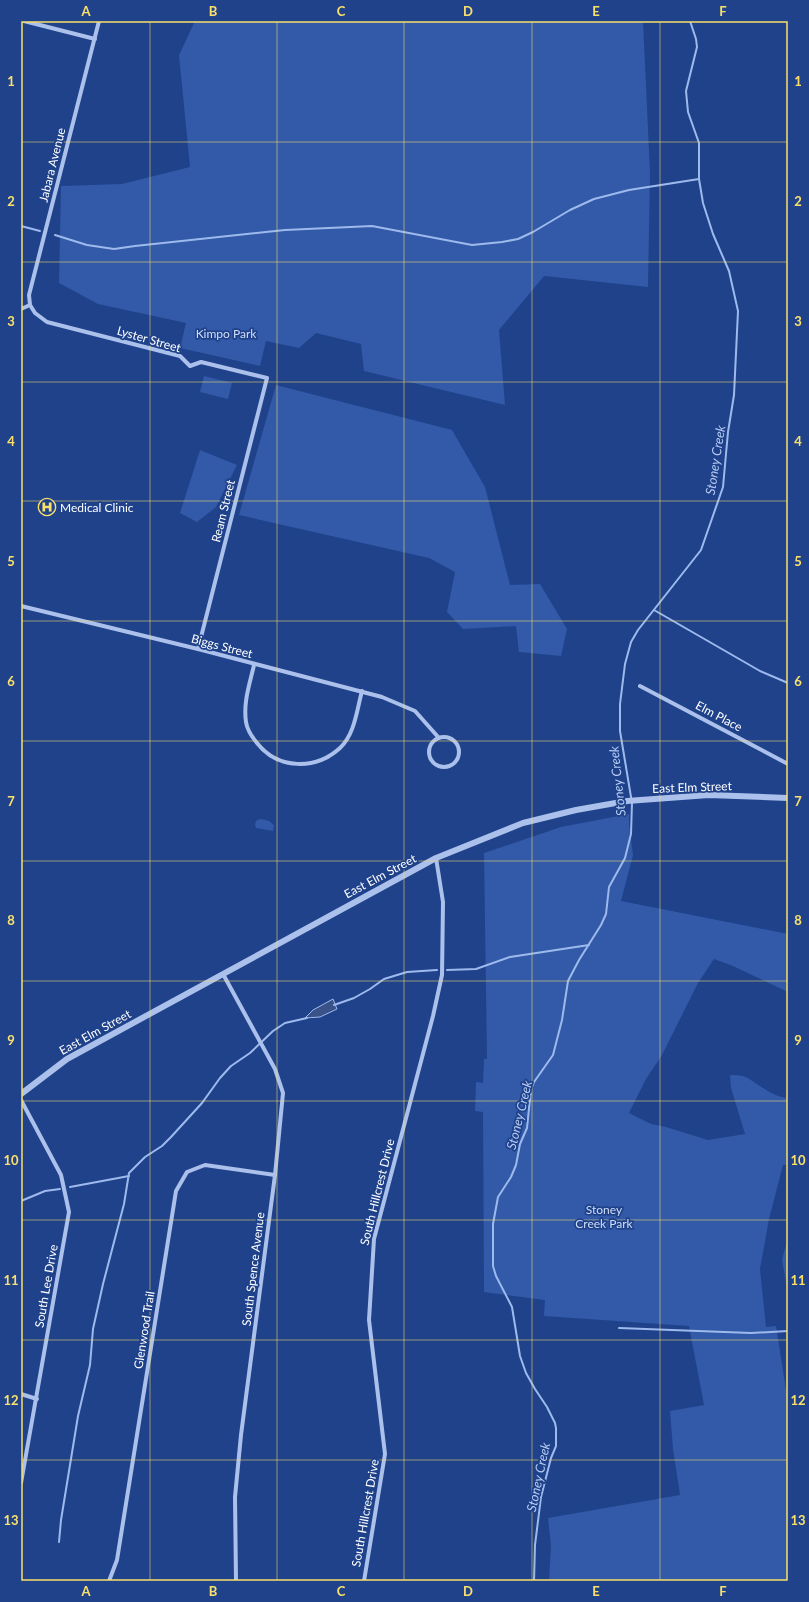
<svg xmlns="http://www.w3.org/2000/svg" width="809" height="1602" viewBox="0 0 809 1602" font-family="Lato,sans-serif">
  <rect width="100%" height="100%" fill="#1f428b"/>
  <!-- green -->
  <g fill="#325aa8">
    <polygon points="195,21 643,21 650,173 648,287 544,276 499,330 505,405 364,371 361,344 316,333 299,348 266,341 260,366 180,348 186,323 98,304 59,283 61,186 122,184 190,167 179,55"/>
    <polygon points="204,376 232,383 228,399 200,392"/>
    <polygon points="276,385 452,430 485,487 510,585 540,584 567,629 561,656 519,652 516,626 463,629 447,612 455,572 429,558 239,515"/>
    <polygon points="200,450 237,465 216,507 197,522 180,513"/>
    <path d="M629,814V824L633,855L621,901L788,934V992L733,966L714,959L698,983L662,1055L646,1079L629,1113L651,1124L666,1127L708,1140L745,1134L731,1088L730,1075C734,1075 739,1075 743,1076C758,1082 770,1097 788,1098V1165H783L769,1219L760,1269L766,1327L776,1326L788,1403V1581H549L551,1546L548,1518L680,1495L673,1449L670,1411L704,1405L689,1326L544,1316L545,1300L484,1292L483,1112L475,1111L476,1082L483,1083L484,1059H487L484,853L561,827Z"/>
    <polygon points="261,819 269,821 274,825 273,831 256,828 255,824 257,820"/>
    <polygon points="788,1237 788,1293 782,1260"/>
  </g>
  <!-- water -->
  <polygon fill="#395288" stroke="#9ebaed" points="333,999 337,1009 320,1017 305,1018 313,1010"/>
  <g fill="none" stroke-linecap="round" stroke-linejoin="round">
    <!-- stream -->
    <g stroke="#9ebaed" stroke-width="2">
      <polyline points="21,226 40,231"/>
      <polyline points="55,235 87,245 114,249 135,246 285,230 372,226 472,245 502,242 518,239 533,232 570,210 594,199 629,190 699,179"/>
      <polyline points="654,610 760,671 788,683"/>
      <polyline points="447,970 476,969 510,957 589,945"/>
      <polyline points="334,1005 354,998 370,989 384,979 407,972 437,970"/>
      <polyline points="70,1187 129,1176"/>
      <polyline points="21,1201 45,1191 60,1189"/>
      <polyline points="619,1328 751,1333 788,1331"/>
      <polyline points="59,1542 61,1520 78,1416 90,1365 93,1329 103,1284 124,1204 129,1173 145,1157 162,1146 171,1137 202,1103 220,1078 231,1066 250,1053 273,1031 285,1023 307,1018"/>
      <polyline points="534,1581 535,1545 541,1497 551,1458 556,1446 556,1428 555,1423 547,1407 535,1389 526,1373 520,1356 512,1307 496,1276 493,1266 493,1224 498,1197 511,1177 516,1165 520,1144 527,1128 531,1089 534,1082 553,1055 562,1020 568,981 579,960 601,925 606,914 609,887 625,858 631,834 632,803 620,731 620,704 625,664 631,642 638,630 701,550 723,487 728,432 734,395 738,311 729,271 713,234 703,203 699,179 699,143 688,112 686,91 697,47 696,39 690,21"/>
    </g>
    <!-- minor -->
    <g stroke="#abc1ec" stroke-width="4">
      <polyline points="24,21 95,39"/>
      <polyline points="30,305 35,313 47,322 180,356 190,366 201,362 267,378 198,649"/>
      <polyline points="30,305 29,295 99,21"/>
      <polyline points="21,309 30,305"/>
      <polyline points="21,606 198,649 382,697 415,711 439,738"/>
      <path d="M254,665C250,683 243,702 246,722C247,729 252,737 257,743C278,770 316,770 340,748C355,734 357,709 362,691"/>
      <polyline points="640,686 788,764"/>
      <circle cx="444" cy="752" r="15"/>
      <polyline points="223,974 275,1069 283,1093 275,1175 241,1435 235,1497 236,1581"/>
      <polyline points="21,1100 61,1175 69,1212 21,1483"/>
      <polyline points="21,1394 37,1399"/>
      <polyline points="109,1581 117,1560 176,1191 187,1172 205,1165 275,1175"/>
      <polyline points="364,1581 385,1454 369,1320 374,1239 433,1016 442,975 443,902 436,858"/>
    </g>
    <!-- tertiary -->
    <polyline stroke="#abc1ec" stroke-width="6" points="21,1094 67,1059 436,858 523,823 576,810 627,801 709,795 788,798"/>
  </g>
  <!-- grid -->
  <path fill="none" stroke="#fae06b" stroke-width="1" stroke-opacity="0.55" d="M150,21V1581M277,21V1581M404,21V1581M532,21V1581M660,21V1581M21,142H788M21,262H788M21,382H788M21,501H788M21,621H788M21,741H788M21,861H788M21,981H788M21,1101H788M21,1220H788M21,1340H788M21,1460H788"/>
  <!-- icons -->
  <defs>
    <symbol id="hospital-ring" viewBox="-11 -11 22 22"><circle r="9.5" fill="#1f428b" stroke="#fae06b" stroke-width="1.5"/><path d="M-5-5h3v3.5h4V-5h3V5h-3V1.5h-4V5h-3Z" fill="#fae06b"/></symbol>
  </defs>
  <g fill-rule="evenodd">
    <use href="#hospital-ring" x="37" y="497" width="20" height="20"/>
  </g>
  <g text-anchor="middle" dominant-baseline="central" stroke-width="3.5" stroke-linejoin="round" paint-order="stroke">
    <!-- street labels -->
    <g font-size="12" fill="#fff" stroke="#1f428b">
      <text transform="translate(52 165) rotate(-76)">Jabara Avenue</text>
      <text transform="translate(149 339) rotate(16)">Lyster Street</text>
      <text transform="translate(223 511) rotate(-76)">Ream Street</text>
      <text transform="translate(222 646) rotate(15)">Biggs Street</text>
      <text transform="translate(719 716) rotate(28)">Elm Place</text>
      <text transform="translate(692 787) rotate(-2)">East Elm Street</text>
      <text transform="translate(380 876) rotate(-28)">East Elm Street</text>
      <text transform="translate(95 1032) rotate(-29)">East Elm Street</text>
      <text transform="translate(377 1192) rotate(-76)">South Hillcrest Drive</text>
      <text transform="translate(253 1269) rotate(-83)">South Spence Avenue</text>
      <text transform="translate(46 1286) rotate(-80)">South Lee Drive</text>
      <text transform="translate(144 1330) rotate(-81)">Glenwood Trail</text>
      <text transform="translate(365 1513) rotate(-80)">South Hillcrest Drive</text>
    </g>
    <!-- park labels -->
    <g font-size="12" fill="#d0def9" stroke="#1f428b">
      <text x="226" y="333">Kimpo Park</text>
      <text x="604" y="1209">Stoney<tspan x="604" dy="14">Creek Park</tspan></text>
    </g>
    <!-- poi labels -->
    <g font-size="12" fill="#fff" stroke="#1f428b" text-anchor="start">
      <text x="60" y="507">Medical Clinic</text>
    </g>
    <!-- water labels -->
    <g font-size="13" font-style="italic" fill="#b7cbf3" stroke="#1f428b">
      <text transform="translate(715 460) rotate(-81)">Stoney Creek</text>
      <text transform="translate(617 781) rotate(-96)">Stoney Creek</text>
      <text transform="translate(519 1115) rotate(-76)">Stoney Creek</text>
      <text transform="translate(538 1477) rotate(-78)">Stoney Creek</text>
    </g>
  </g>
  <!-- border -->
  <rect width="809" height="1602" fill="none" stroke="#1f428b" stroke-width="44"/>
  <rect x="22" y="22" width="765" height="1558" fill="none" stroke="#fae06b" stroke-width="1.5"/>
  <g font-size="13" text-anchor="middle" font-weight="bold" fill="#fae06b">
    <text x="86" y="16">A</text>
    <text x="213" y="16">B</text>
    <text x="341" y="16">C</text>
    <text x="468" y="16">D</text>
    <text x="596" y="16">E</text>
    <text x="723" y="16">F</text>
    <text x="11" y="86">1</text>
    <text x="798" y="86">1</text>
    <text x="11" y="206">2</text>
    <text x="798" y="206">2</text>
    <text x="11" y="326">3</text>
    <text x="798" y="326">3</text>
    <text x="11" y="446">4</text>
    <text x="798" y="446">4</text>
    <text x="11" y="566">5</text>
    <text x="798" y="566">5</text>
    <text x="11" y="686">6</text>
    <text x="798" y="686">6</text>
    <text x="11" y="806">7</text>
    <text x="798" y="806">7</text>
    <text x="11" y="925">8</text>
    <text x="798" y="925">8</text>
    <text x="11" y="1045">9</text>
    <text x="798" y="1045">9</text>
    <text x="11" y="1165">10</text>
    <text x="798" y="1165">10</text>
    <text x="11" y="1285">11</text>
    <text x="798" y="1285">11</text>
    <text x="11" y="1405">12</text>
    <text x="798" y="1405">12</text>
    <text x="11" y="1525">13</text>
    <text x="798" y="1525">13</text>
    <text x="86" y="1596">A</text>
    <text x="213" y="1596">B</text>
    <text x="341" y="1596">C</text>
    <text x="468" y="1596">D</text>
    <text x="596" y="1596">E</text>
    <text x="723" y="1596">F</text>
  </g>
</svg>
